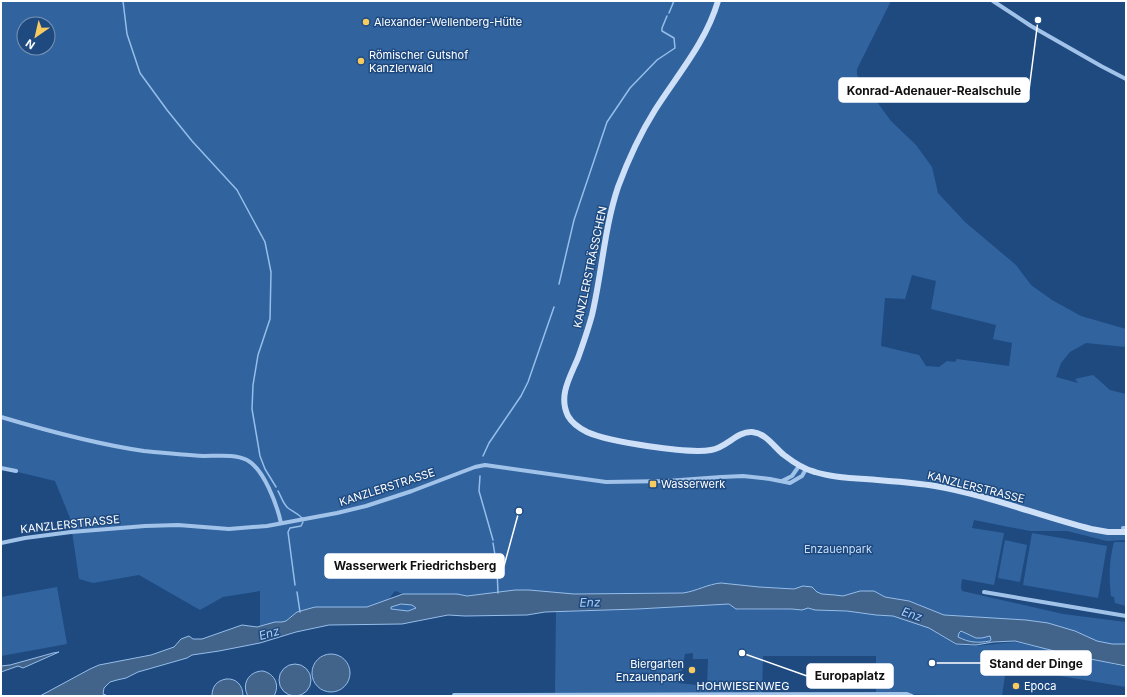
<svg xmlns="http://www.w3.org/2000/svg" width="1127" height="697" viewBox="0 0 1127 697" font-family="Inter,sans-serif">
  <rect width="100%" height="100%" fill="#1e4a80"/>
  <!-- green -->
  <g fill="#31639f" fill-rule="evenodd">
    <path d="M1,1H891L857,69V75L891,121L916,145L932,167L938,193L965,222L1016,265L1031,285L1052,300L1081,316L1126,329V347L1086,343L1070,352L1061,363L1056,377L1078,383L1075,379L1093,375L1110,390L1126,394V540L1107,541L1067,531H1030L974,520L972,528L1004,533L994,585L962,579L961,587L962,591L1063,614L1126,622V644H1112L1097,641L1075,631L1047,623L1026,620L944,615L909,601L885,597L874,591H860L843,596L835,595L822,594L817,592L812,587L803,586L794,589L714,584L692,592L683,593L574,594L529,590H515L467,596L457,594H403L395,591L388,600L367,607L303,610L297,612L286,621L260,627V591L223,597L200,610L139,575L93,583L79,579L70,518L55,481L1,468ZM24,24H48V48H24ZM912,275L936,281L931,309L996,325L993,339L1012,343L1009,366L957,359L955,362L947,361L939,367L926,366L919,355L881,346L885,298L905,299Z"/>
    <polygon points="1032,533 1107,546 1098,598 1023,585"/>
    <polygon points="1005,540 1027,545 1020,582 998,578"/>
    <path d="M1114,542H1126V606L1115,603L1114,597L1111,596C1109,577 1109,561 1114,542Z"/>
    <polygon points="57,587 67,644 1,656 1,597"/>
    <polygon points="401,604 412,605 416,608 408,611 391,609 391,607"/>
    <path d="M729,604L736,609L740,610L800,609L808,608L815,610L847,611L876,615L893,616L929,628L956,645L976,646L1015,642L1126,667V687L983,663L1006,668L1002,696L876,694V656H763L762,693H555L556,611L637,609ZM693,653V659H708L707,686L678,683L680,671H682L685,654Z"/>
    <path d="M961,631L976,638L991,636V640L990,641C978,643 970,643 958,637L959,633Z"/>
  </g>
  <!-- water -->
  <g fill="#42638a" stroke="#96beea" fill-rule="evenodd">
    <path d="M721,583L759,587L794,589L803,586L812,587L817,592L822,594L835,595L843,596L860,591H874L885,597L909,601L944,615L1026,620L1048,623L1075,631L1097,641L1112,644H1126V666L1070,655L1015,641L993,642L976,645L956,644L929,628L893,616L876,615L847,611L815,610L808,608L802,610L792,609H736L729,604L637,609L545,612L527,615L465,616L448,615L402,624L329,625L296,632L260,643L219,651L192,655L187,658L138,672L126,678L117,680L110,682L104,688L103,694L108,696H40L90,669L99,665L151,655L174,647L181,639L189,636L193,639H202L242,625L257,627L275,622H282L286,621L297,612L315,607H367L403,594H457L467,596L515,590H529L574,594L683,593C697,591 708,584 721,583ZM401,604L412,605L416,608L408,611L391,609V607ZM961,631L976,638H982L990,636L991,640L990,641C978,643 970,643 958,637L959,633Z"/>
    <polygon points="59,652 23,668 18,666 1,672 1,666 10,665 53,653"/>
    <circle cx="331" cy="673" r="19"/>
    <circle cx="295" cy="680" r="16"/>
    <path d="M263,671C275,674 280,685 274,696H248C241,684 249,671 263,671Z"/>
    <path d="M226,679C236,678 243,685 243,696H212C212,687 216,681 226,679Z"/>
  </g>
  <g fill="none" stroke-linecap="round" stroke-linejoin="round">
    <!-- stream -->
    <g stroke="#96beea" stroke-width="1.5">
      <polyline points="123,1 127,34 140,73 167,110 192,141 237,190 265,242 271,272 270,319 258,355 253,385 252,409 260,456 265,469 276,487"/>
      <polyline points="669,13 674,1"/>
      <polyline points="559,284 574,220 607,122 630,88 657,60 675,48 674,38 662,31 662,28 667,16"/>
      <polyline points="483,456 489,443 521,396 528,382 554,307"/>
      <polyline points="480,476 479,491 493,540"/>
      <path d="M278,491C281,496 283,504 288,508C293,512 298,513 302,518"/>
      <polyline points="493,543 497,567"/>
      <polyline points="497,569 498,593"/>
      <polyline points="295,585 288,532 290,528 301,526 303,522"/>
      <polyline points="297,592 300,612"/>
    </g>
    <!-- minor -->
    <g stroke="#a2c3e9" stroke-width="4">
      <polyline points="993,1 1031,26 1101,66 1126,79"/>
      <path d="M1,417C48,431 95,444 144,451C164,453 184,455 204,456C217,456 235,454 247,460C264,469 277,505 281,523"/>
      <polyline points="1,468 16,471"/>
      <polyline points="782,481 792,476 799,466"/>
      <polyline points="1123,528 1126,528"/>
      <polyline points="1,543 25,538 71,532 145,526 178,525 229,529 267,526 337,513 366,506 412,491 475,467 485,465 606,482 667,481 721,477 743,476 770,479 790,483 802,476 806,469"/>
      <polyline points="984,592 1126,616"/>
      <polyline points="454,695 907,694 912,696"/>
    </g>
    <!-- secondary -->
    <path stroke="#cde0f7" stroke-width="6" d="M718,1C706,42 678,74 655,110C640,134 628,160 618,187C604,229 602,273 592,315C588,330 583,344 578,358C570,377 558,396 568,416C572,423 579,428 587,432C609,442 688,454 711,450C726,448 737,431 752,432C766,433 774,447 784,455C793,462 803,469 815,472C831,477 848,478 865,479C888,481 912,482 935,486C988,495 1039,516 1091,529L1108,532H1126"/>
  </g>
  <!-- markers -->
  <g fill="#f8cb61" stroke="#1e4a80" stroke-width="1.5">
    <circle cx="366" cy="22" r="4"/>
    <circle cx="361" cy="61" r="4"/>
    <rect x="649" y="480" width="8" height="8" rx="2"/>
    <circle cx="692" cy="670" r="4"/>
    <circle cx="1016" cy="686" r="4"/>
  </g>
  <g text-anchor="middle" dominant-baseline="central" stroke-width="3" stroke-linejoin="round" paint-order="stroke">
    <!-- poi labels -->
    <g font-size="11" fill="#fff" stroke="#1e4a80" text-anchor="start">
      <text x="374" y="22">Alexander-Wellenberg-Hütte</text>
      <text x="369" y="55">Römischer Gutshof<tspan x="369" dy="13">Kanzlerwald</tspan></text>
      <text x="661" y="484">Wasserwerk</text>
      <text x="684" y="664" text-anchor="end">Biergarten<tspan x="684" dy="13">Enzauenpark</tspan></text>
      <text x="1024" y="686">Epoca</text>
    </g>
    <!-- street labels -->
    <g font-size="11" fill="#fff" stroke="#1e4a80">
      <text transform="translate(590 267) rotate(-78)">KANZLERSTRÄSSCHEN</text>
      <text transform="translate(387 487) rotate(-18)">KANZLERSTRASSE</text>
      <text transform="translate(976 487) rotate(14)">KANZLERSTRASSE</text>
      <text transform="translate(70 524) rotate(-6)">KANZLERSTRASSE</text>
      <text x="743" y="686">HOHWIESENWEG</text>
    </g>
    <!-- park labels -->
    <g font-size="11" fill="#c7ddf7" stroke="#1e4a80">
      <text x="838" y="549">Enzauenpark</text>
    </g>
    <!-- water labels -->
    <g font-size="12" font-style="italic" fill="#aecdf0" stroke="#1e4a80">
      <text transform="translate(590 602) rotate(-1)">Enz</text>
      <text transform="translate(912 614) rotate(18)">Enz</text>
      <text transform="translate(269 633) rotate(-16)">Enz</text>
    </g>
  </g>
  <!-- callouts -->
  <path fill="none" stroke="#fff" stroke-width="1.5" d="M1038 20L1029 90M519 511L504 566M932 663L981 663M742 653L807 676"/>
  <g fill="#fff" stroke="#1e4a80" stroke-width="1.5">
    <circle cx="1038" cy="20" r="4"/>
    <circle cx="519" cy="511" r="4"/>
    <circle cx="932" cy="663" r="4"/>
    <circle cx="742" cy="653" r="4"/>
  </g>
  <g fill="#fff" stroke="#fff" stroke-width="1.5">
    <rect x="839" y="78" width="190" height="24" rx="4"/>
    <rect x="325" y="554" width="179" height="24" rx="4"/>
    <rect x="981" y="651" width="110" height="24" rx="4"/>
    <rect x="807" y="664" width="86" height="24" rx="4"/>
  </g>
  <g font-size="12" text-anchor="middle" font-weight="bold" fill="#111">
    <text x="934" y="95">Konrad-Adenauer-Realschule</text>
    <text x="415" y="570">Wasserwerk Friedrichsberg</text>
    <text x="1036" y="668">Stand der Dinge</text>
    <text x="850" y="680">Europaplatz</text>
  </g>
  <!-- border -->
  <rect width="1127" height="697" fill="none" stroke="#ffffff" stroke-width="4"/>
  <!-- north arrow -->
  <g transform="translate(36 36) rotate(214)"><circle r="19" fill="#1e4a80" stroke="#7892b3"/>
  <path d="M0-3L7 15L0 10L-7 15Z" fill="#f8cb61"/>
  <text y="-6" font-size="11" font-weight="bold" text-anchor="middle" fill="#ffffff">N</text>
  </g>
</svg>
